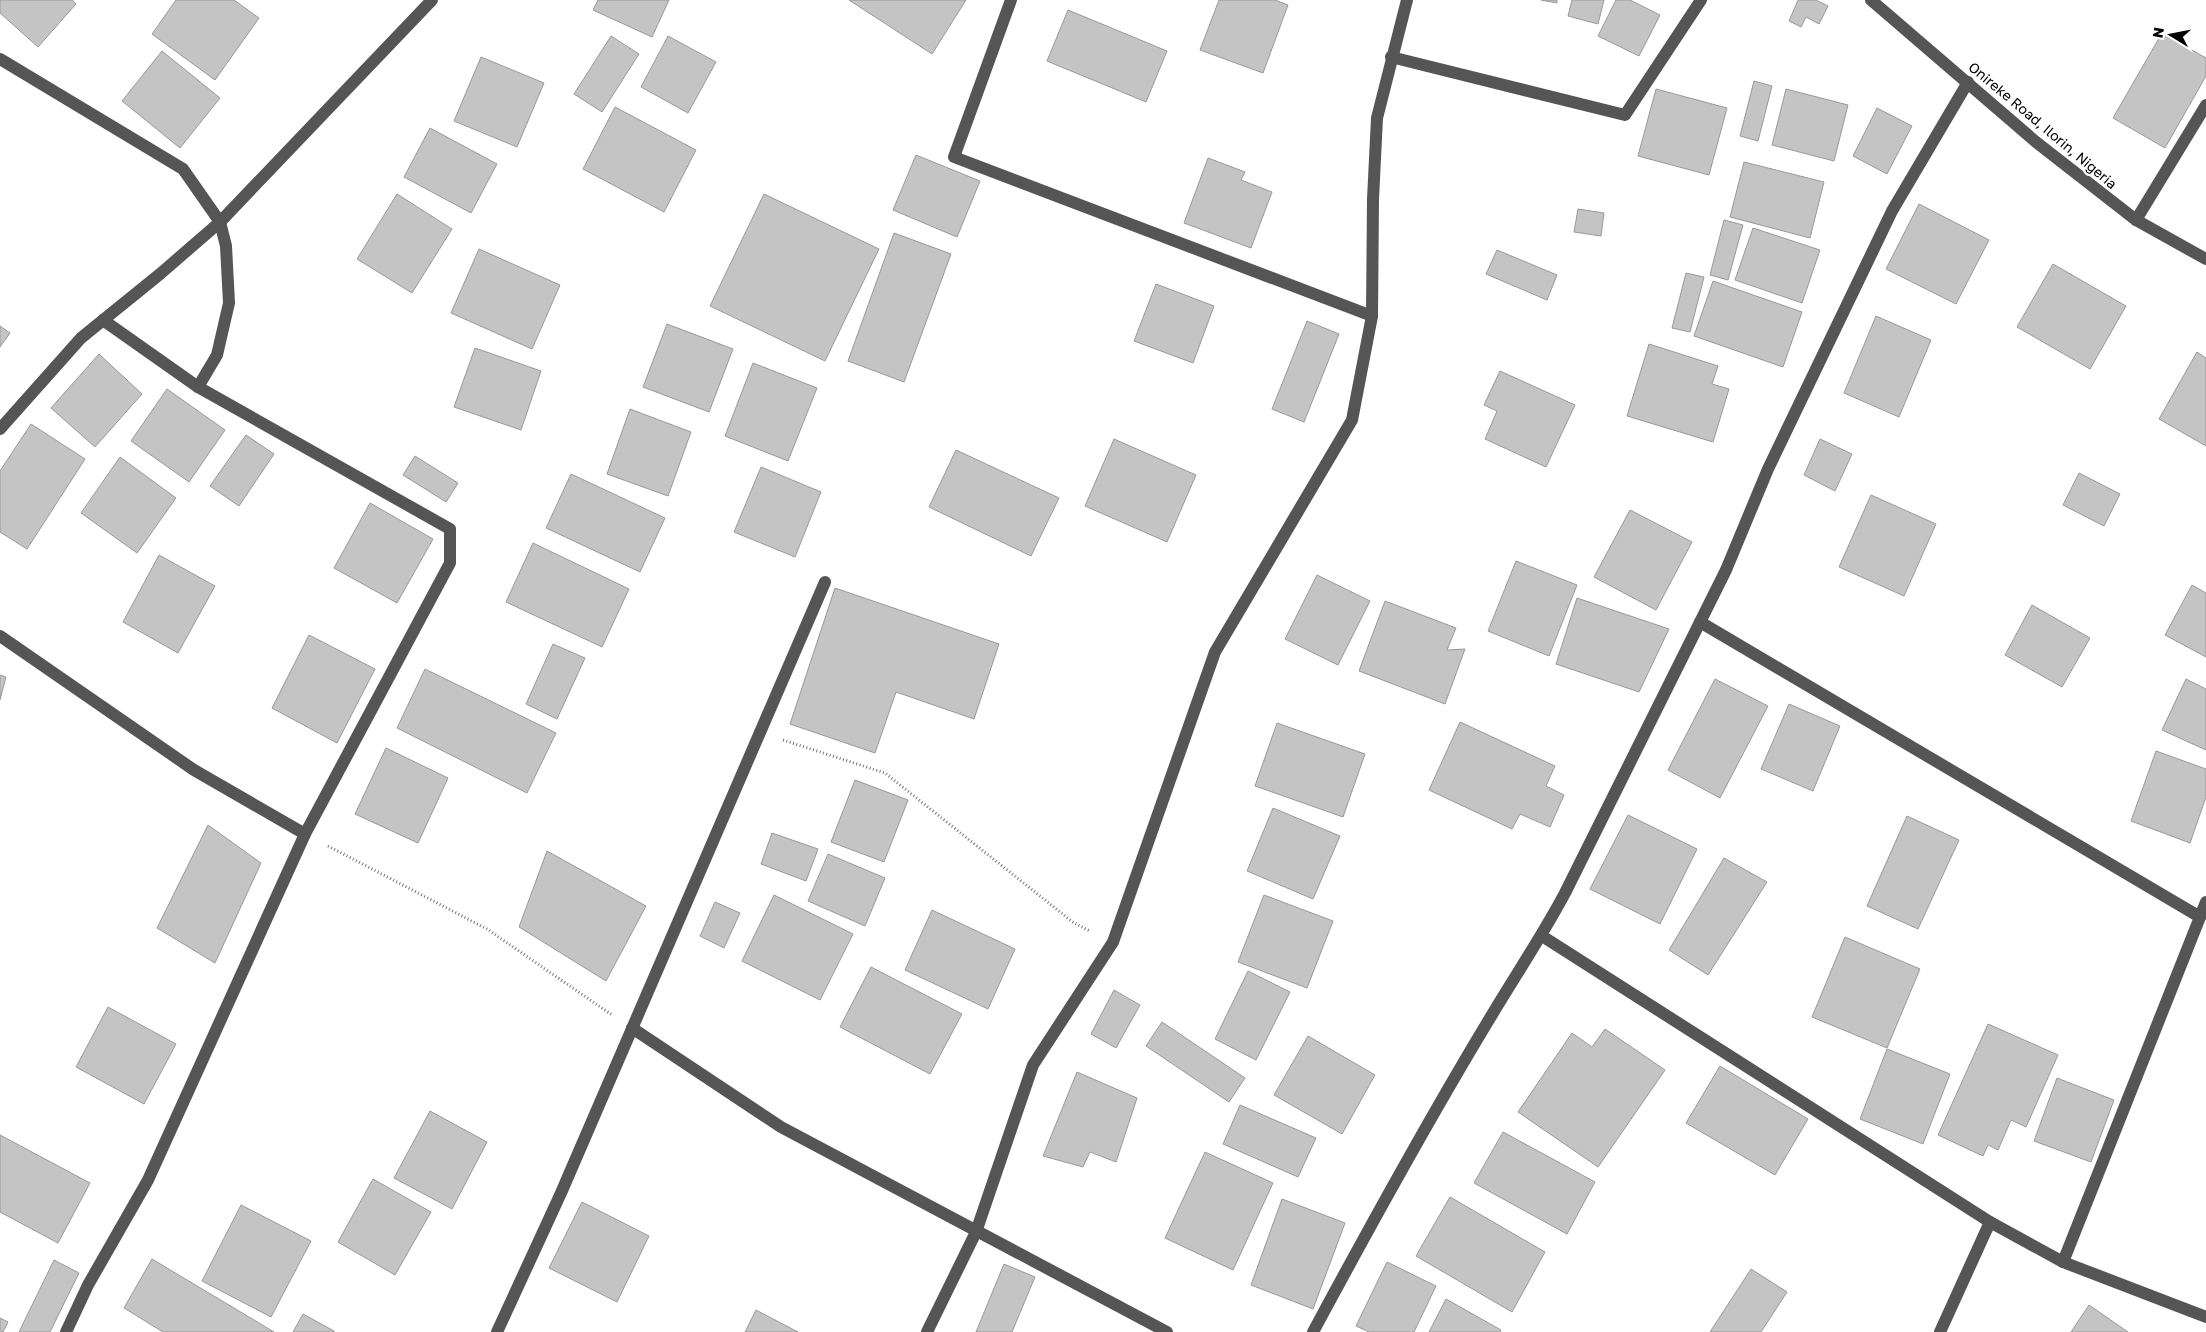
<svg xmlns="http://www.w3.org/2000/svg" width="2206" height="1332" viewBox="0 0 2206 1332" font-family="'Golos Text',sans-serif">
  <rect width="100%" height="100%" fill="#fff"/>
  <!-- building -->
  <g fill="#c4c4c4" stroke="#999">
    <polygon points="0,0 72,0 76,4 38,47 0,13"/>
    <polygon points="176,0 234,0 259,18 215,80 152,34"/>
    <polygon points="598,0 669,0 652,37 593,10"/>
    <polygon points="849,0 966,0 932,54"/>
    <polygon points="1219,0 1275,0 1288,5 1263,73 1200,50"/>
    <polygon points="1541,0 1557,0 1557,3"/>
    <polygon points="1572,0 1604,0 1598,24 1568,16"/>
    <polygon points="1616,0 1630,0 1660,15 1639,56 1598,36"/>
    <polygon points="1798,0 1816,0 1828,6 1819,24 1806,17 1801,27 1789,21"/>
    <polygon points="1068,10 1167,51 1146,102 1047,61"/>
    <polygon points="2162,33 2206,58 2206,76 2165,148 2113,118"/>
    <polygon points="611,36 639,54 602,112 574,94"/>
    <polygon points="668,36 716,62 688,113 641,87"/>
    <polygon points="162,51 220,98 180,148 122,101"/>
    <polygon points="481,57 544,83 517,147 454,121"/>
    <polygon points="1754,81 1772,86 1758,141 1740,136"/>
    <polygon points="1656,89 1727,108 1709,175 1638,156"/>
    <polygon points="1786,89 1848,105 1834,161 1772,145"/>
    <polygon points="615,107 696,150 664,212 583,169"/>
    <polygon points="1877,108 1912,126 1887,174 1853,156"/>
    <polygon points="430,128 497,164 471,213 404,177"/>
    <polygon points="916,155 980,181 957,237 893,210"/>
    <polygon points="1208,158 1245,172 1241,180 1272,192 1251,248 1184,223"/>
    <polygon points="1744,162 1824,182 1810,238 1730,217"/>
    <polygon points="397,194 452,229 412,293 357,259"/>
    <polygon points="764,194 879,249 825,361 710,306"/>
    <polygon points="1919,204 1989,240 1956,304 1886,269"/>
    <polygon points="1578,209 1604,213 1601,236 1574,232"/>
    <polygon points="1724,220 1743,225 1728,280 1710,275"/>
    <polygon points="1753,228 1820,250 1802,303 1735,280"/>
    <polygon points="894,233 951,254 904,382 848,361"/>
    <polygon points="479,249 560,285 532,349 451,313"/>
    <polygon points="1497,250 1557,275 1547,300 1486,274"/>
    <polygon points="2053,264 2126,306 2090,369 2017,327"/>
    <polygon points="1686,273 1704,277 1690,332 1672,328"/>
    <polygon points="1713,281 1802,312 1783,367 1694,336"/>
    <polygon points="1156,284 1214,306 1193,363 1134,341"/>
    <polygon points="1876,316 1931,340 1899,417 1844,393"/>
    <polygon points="1307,321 1339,334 1304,422 1272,409"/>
    <polygon points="667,324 733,349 709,412 643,387"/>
    <polygon points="0,326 10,333 0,347"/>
    <polygon points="1649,344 1718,366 1712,384 1729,389 1713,442 1627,416"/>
    <polygon points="475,348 541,371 521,430 454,407"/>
    <polygon points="2197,352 2206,358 2206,446 2159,419"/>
    <polygon points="99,354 142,394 95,447 51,408"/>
    <polygon points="753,363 817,388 788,461 725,436"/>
    <polygon points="1500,371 1575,405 1546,467 1485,439 1497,411 1484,405"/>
    <polygon points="167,389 225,430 189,482 131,441"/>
    <polygon points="630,409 691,432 668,496 607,474"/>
    <polygon points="31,424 85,459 27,549 0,532 0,471"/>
    <polygon points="246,435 274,454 239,506 210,486"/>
    <polygon points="1114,439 1196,475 1167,542 1085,506"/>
    <polygon points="1820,439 1852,454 1835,491 1804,475"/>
    <polygon points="956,450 1059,498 1031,556 929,507"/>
    <polygon points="415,456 458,483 446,502 403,475"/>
    <polygon points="120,457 176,498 137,553 81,513"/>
    <polygon points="761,467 821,492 795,557 734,532"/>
    <polygon points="2079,473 2120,494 2104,526 2063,505"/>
    <polygon points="571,474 665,518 640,572 546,528"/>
    <polygon points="1871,495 1936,524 1904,596 1839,567"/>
    <polygon points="370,503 433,539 397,603 334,568"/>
    <polygon points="1630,510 1692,542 1656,610 1594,577"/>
    <polygon points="533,543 629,589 602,647 506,602"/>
    <polygon points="159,555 215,586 178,653 123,622"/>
    <polygon points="1516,561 1577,585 1549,656 1488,631"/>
    <polygon points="1317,575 1370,601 1338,665 1285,639"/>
    <polygon points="2192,585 2206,593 2206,657 2165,635"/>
    <polygon points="835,588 999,644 974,719 896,692 875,753 790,724"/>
    <polygon points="1577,598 1669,629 1639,692 1556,664"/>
    <polygon points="1385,601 1456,628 1447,650 1465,649 1445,704 1359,671"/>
    <polygon points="2032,605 2090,638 2062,687 2005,655"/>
    <polygon points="309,635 375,669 337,743 272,708"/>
    <polygon points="553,644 585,658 557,719 526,704"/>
    <polygon points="425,669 556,733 527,793 397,728"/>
    <polygon points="0,675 6,677 0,700"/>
    <polygon points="1715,679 1768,706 1720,798 1668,770"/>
    <polygon points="2186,679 2206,689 2206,750 2162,730"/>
    <polygon points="1789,704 1840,726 1813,791 1761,769"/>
    <polygon points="1460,722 1555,766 1546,786 1564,795 1550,827 1520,814 1512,829 1429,790"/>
    <polygon points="1277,723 1365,754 1343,817 1255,786"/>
    <polygon points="386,748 448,778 418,843 355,814"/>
    <polygon points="2156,751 2206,769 2206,797 2190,843 2131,821"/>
    <polygon points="855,780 908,800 884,862 831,842"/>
    <polygon points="1273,808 1340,836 1313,899 1247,871"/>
    <polygon points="1628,815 1697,849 1660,924 1590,889"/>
    <polygon points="1907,816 1959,840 1918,929 1867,906"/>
    <polygon points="208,825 261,863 215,963 157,928"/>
    <polygon points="772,833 818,849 806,881 761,864"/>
    <polygon points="547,851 646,906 606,981 519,927"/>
    <polygon points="828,854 885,878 865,926 808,901"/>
    <polygon points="1724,858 1767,882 1708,975 1669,950"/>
    <polygon points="774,895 853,934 820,1000 742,961"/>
    <polygon points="1264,895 1333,921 1307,988 1238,962"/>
    <polygon points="715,902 740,913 724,948 700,936"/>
    <polygon points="932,910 1015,949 988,1009 905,970"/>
    <polygon points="1845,937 1920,969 1887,1048 1812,1017"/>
    <polygon points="871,967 962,1014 930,1074 840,1027"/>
    <polygon points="1248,971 1290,992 1256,1060 1215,1039"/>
    <polygon points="1114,990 1140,1005 1116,1048 1091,1034"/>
    <polygon points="108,1007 176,1044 144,1104 76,1067"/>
    <polygon points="1162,1022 1245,1078 1229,1102 1146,1046"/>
    <polygon points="1988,1024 2058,1055 2026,1127 2011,1120 1998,1150 1988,1145 1983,1156 1938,1135"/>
    <polygon points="1605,1029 1665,1070 1598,1167 1518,1112 1572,1033 1592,1047"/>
    <polygon points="1308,1036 1375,1075 1342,1134 1274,1095"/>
    <polygon points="1887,1049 1950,1074 1923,1144 1860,1119"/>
    <polygon points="1720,1066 1808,1119 1775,1175 1686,1123"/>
    <polygon points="1077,1072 1137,1098 1116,1162 1090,1152 1083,1167 1043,1156"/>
    <polygon points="2057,1078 2114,1100 2091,1162 2034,1141"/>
    <polygon points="1240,1105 1316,1138 1298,1177 1223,1144"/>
    <polygon points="430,1111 487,1142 452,1209 394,1178"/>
    <polygon points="1503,1132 1595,1182 1567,1234 1474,1183"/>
    <polygon points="0,1135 90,1183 58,1243 0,1212"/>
    <polygon points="1205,1152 1273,1183 1233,1270 1165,1238"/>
    <polygon points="373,1179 431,1212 395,1275 338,1242"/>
    <polygon points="1450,1197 1545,1252 1512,1312 1416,1256"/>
    <polygon points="1282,1199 1345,1223 1313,1309 1251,1285"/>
    <polygon points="582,1202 649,1236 617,1302 549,1268"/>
    <polygon points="241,1205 311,1241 271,1317 202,1281"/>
    <polygon points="152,1259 274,1332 163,1332 124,1308"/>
    <polygon points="54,1260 79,1273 50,1332 19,1332"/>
    <polygon points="1387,1262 1436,1286 1414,1332 1369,1332 1356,1326"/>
    <polygon points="1004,1264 1035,1277 1012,1332 976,1332"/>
    <polygon points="1751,1269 1787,1292 1761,1332 1710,1332"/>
    <polygon points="1446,1299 1501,1330 1500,1332 1429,1332"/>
    <polygon points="2089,1305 2128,1332 2071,1332"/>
    <polygon points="756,1310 798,1332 745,1332"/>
    <polygon points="303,1314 334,1331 334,1332 293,1332"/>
    <polygon points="0,1318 8,1322 3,1332 0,1332"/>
  </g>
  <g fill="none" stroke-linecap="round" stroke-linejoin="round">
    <!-- path -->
    <g stroke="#777" stroke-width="3" stroke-dasharray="1 2.5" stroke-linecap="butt">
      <polyline points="783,740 885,773 1074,923 1090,931"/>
      <polyline points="328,846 487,929 612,1015"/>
    </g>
    <!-- minor -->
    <g stroke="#555" stroke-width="12">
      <polyline points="1011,0 954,157 1372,316"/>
      <polyline points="1871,0 2036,142 2136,220 2206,259"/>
      <polyline points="1391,57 1625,115 1701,0"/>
      <polyline points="0,59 183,169 220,222 226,246 229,303 217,355 198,387 450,529 450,563 305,834"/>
      <polyline points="2136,220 2206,105"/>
      <polyline points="103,320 198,387"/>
      <polyline points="0,429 81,338 160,274 220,222 432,0"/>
      <polyline points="1700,622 2200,917"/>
      <polyline points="0,636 194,770 305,834 148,1180 88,1285 66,1332"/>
      <polyline points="1542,936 1990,1222"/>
      <polyline points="632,1028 781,1127 1167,1332"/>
      <polyline points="2063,1262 2206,902"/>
      <polyline points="497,1332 561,1193 825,582"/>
      <polyline points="927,1332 976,1232 1033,1065 1113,942 1215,652 1352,420 1372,316 1373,199 1377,118 1407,0"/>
      <path d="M1313,1332C1369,1228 1426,1124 1487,1023C1513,979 1541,938 1565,893L1726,570L1768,469L1892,211L1968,82"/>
      <polyline points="1940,1332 1990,1222 2063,1262 2206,1317"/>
    </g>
  </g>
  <g text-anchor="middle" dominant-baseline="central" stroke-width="4.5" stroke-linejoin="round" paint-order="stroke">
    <!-- street labels -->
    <g font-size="14" fill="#000" stroke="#fff">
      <text transform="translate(2043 125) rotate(40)">Onireke Road, Ilorin, Nigeria</text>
    </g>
  </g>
  <!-- north arrow -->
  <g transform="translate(2171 35) rotate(280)" stroke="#ffffff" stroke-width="4" paint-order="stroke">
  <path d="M0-4L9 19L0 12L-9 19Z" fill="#000000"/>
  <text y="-8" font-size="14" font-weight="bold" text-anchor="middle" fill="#000000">N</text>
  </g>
</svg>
